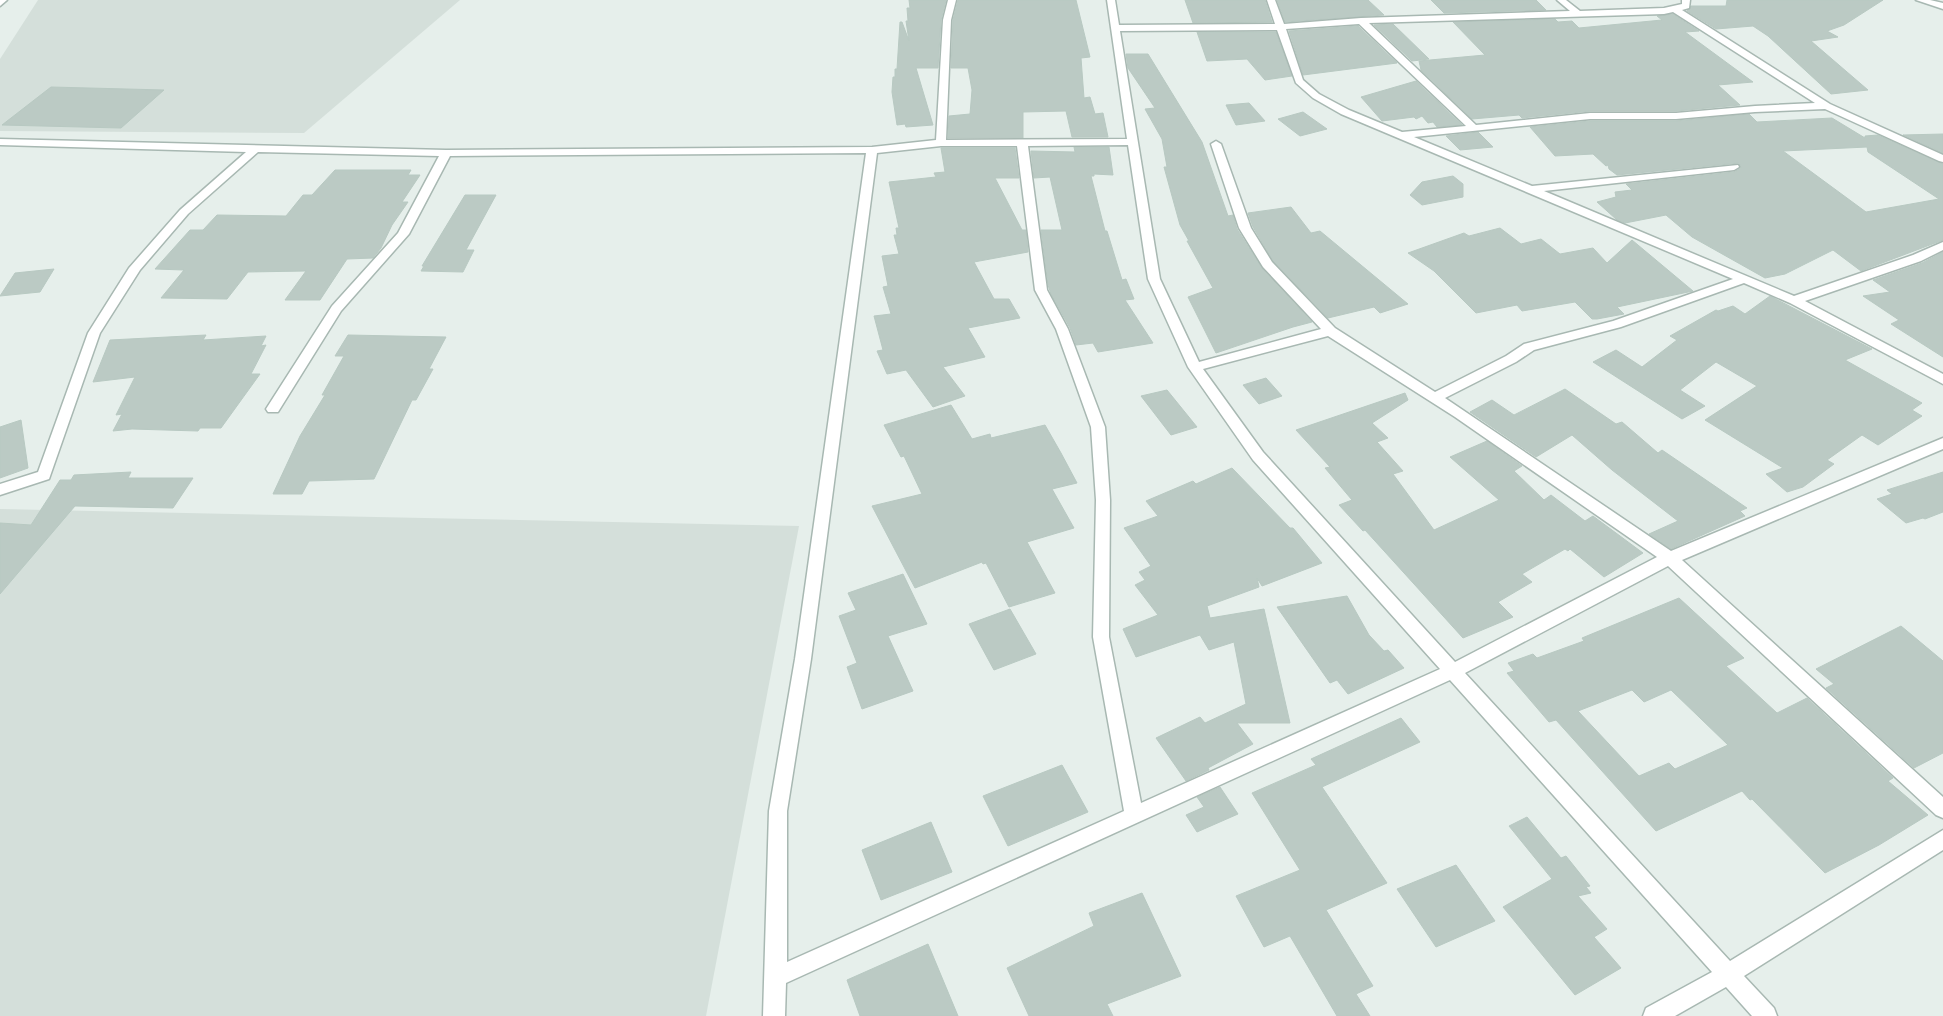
<svg xmlns="http://www.w3.org/2000/svg" width="1943" height="1016" viewBox="0 0 1943 1016" font-family="'Source Sans 3',sans-serif">
  <rect width="100%" height="100%" fill="#e6efeb"/>
  <!-- built -->
  <g fill="#d4dfda">
    <polygon points="38,0 460,0 304,133 0,131 0,59"/>
    <polygon points="0,509 799,526 706,1016 0,1016"/>
  </g>
  <!-- building -->
  <g fill="#bbcac4" stroke="#b8c9c2" fill-rule="evenodd">
    <polygon points="909,0 946,0 941,20 938,68 916,68 933,125 906,127 905,124 897,125 892,92 893,77 895,77 895,69 897,69 900,22 902,22 909,41 906,21 908,21 907,8 910,8"/>
    <polygon points="958,0 1076,0 1090,57 1081,58 1084,98 1090,97 1095,114 1103,113 1108,137 1072,137 1066,111 1023,112 1023,138 948,138 949,116 970,114 972,90 968,68 951,68 953,20"/>
    <polygon points="1185,0 1265,0 1272,22 1193,23"/>
    <polygon points="1277,0 1368,0 1384,15 1285,22"/>
    <polygon points="1431,0 1536,0 1546,10 1444,13"/>
    <polygon points="1727,0 1883,0 1844,25 1827,31 1838,37 1811,41 1868,90 1831,94 1768,36 1753,26 1716,29 1687,11 1691,6 1726,6"/>
    <polygon points="1673,14 1699,31 1685,32 1753,82 1718,85 1740,105 1676,111 1590,111 1522,118 1519,115 1472,119 1421,70 1419,61 1485,55 1453,22 1555,19 1558,22 1572,21 1579,28 1662,20 1657,16"/>
    <polygon points="1393,24 1429,59 1412,61 1374,25"/>
    <polygon points="1358,26 1397,63 1303,75 1289,31"/>
    <polygon points="1197,32 1276,32 1292,76 1265,80 1247,59 1207,61"/>
    <polygon points="1126,54 1148,54 1202,142 1228,216 1233,215 1237,229 1262,268 1312,322 1293,327 1216,353 1188,297 1213,288 1187,241 1189,241 1180,225 1164,167 1167,167 1162,139 1145,109 1155,108 1128,68"/>
    <polygon points="1416,81 1462,125 1437,127 1433,122 1428,123 1422,116 1416,119 1414,117 1382,121 1361,97"/>
    <polygon points="51,87 164,90 121,128 2,125"/>
    <polygon points="1249,103 1265,121 1236,125 1226,105"/>
    <polygon points="1303,112 1327,129 1300,136 1278,119"/>
    <path d="M1749,114L1757,122L1832,118L1865,138V136L1878,135L1943,164V240L1861,271L1833,250L1785,274L1765,278L1692,237L1666,215L1625,223L1617,220L1597,202L1616,197L1615,192L1632,190L1626,184L1734,172L1741,168L1739,163L1617,175L1609,169L1608,165L1606,166L1593,154L1555,156L1530,127L1590,121H1676ZM1867,147L1868,152L1939,199L1866,212L1783,151Z"/>
    <polygon points="1478,132 1493,147 1460,150 1446,136"/>
    <polygon points="1943,134 1943,153 1903,135"/>
    <polygon points="1074,147 1109,147 1113,175 1094,174 1094,176 1091,176 1105,231 1107,231 1122,280 1126,279 1134,299 1125,300 1153,343 1098,352 1093,343 1076,345 1070,328 1051,294 1048,285 1041,230 1062,230 1050,177 1034,178 1031,151 1075,152"/>
    <polygon points="941,148 1015,148 1019,178 995,178 1022,230 1026,230 1028,252 974,262 994,299 1009,299 1020,318 968,328 985,357 943,367 965,396 933,407 906,370 887,374 877,351 883,350 874,316 891,314 883,287 888,286 882,256 899,254 894,235 897,235 896,228 899,228 889,182 936,177 934,173 945,172"/>
    <polygon points="335,170 411,170 408,175 420,175 402,202 408,202 392,225 381,248 373,258 347,259 320,300 285,300 306,271 248,272 227,299 161,298 184,270 155,269 190,230 203,230 217,215 286,216 303,195 312,195"/>
    <polygon points="1453,176 1463,184 1463,197 1422,205 1410,195 1422,182"/>
    <polygon points="465,195 496,195 466,250 474,250 463,272 421,271 424,266 422,266"/>
    <polygon points="1291,207 1311,233 1320,231 1408,304 1380,313 1374,307 1328,318 1273,261 1253,227 1248,213"/>
    <polygon points="1500,228 1521,244 1541,239 1560,254 1593,248 1607,263 1632,240 1693,291 1617,307 1624,314 1597,319 1592,319 1575,302 1522,311 1517,305 1476,313 1434,271 1408,253 1464,233 1469,236"/>
    <polygon points="1943,252 1943,357 1891,324 1899,320 1863,296 1890,292 1873,280 1922,263"/>
    <polygon points="54,269 40,292 0,296 15,273"/>
    <polygon points="1770,296 1872,349 1845,360 1922,403 1912,410 1922,416 1878,445 1862,435 1827,460 1834,464 1803,487 1787,492 1766,474 1783,468 1705,420 1757,386 1716,362 1680,390 1705,406 1682,419 1593,362 1616,350 1642,367 1677,340 1670,336 1716,310 1718,311 1733,306 1745,314"/>
    <polygon points="206,335 203,340 266,336 261,346 266,345 251,374 260,374 221,428 200,428 198,431 132,429 113,431 122,414 116,415 135,377 93,382 110,340"/>
    <polygon points="348,335 446,337 429,369 433,369 416,400 412,400 374,479 309,481 302,494 273,494 300,436 325,395 322,395 344,356 335,356"/>
    <polygon points="1266,378 1282,396 1259,404 1243,385"/>
    <polygon points="1565,389 1616,424 1622,422 1658,453 1662,450 1747,508 1740,511 1745,516 1671,549 1649,534 1678,521 1612,470 1572,435 1536,457 1470,412 1492,400 1514,415"/>
    <polygon points="1167,390 1197,427 1171,435 1141,396"/>
    <polygon points="1405,393 1408,400 1372,423 1388,438 1377,442 1403,471 1393,474 1434,530 1499,500 1450,457 1487,441 1522,466 1514,471 1544,500 1551,495 1585,521 1593,516 1643,553 1604,577 1570,549 1568,551 1565,549 1522,574 1532,582 1498,602 1513,617 1463,638 1365,530 1363,531 1339,505 1352,500 1325,468 1330,467 1296,430"/>
    <polygon points="951,405 972,439 990,434 991,438 1045,425 1061,453 1077,483 1052,489 1074,528 1027,542 1055,593 1009,607 986,563 983,564 982,562 915,588 872,506 922,494 904,456 901,457 884,425"/>
    <polygon points="21,420 28,468 0,478 0,427"/>
    <polygon points="1232,468 1290,528 1293,528 1322,563 1262,586 1257,578 1259,587 1207,606 1210,618 1264,609 1290,723 1237,723 1253,744 1208,768 1209,770 1186,781 1156,738 1200,717 1205,723 1246,704 1234,642 1209,650 1200,635 1136,657 1123,629 1158,615 1135,585 1145,580 1139,572 1151,566 1124,528 1158,516 1146,501 1193,481 1196,484"/>
    <polygon points="131,472 128,478 193,478 173,508 75,506 0,594 0,523 31,525 60,480 71,480 74,475"/>
    <polygon points="1943,472 1943,512 1925,519 1923,518 1906,523 1877,499 1892,494 1887,490"/>
    <polygon points="903,574 927,624 888,636 913,691 862,709 847,667 857,663 839,616 856,610 848,593"/>
    <polygon points="1347,596 1369,635 1384,651 1388,650 1404,668 1348,694 1337,680 1330,683 1277,607"/>
    <path d="M1679,598L1744,658L1726,666L1777,713L1807,698L1893,778L1888,781L1928,815L1879,845L1825,873L1752,799L1750,800L1742,791L1656,831L1556,720L1549,722L1507,673L1514,671L1508,663L1533,654L1537,658L1584,641L1582,638ZM1632,690L1644,702L1671,690L1728,745L1675,769L1669,763L1639,776L1578,711Z"/>
    <polygon points="1010,609 1036,654 994,670 969,624"/>
    <polygon points="1901,626 1943,661 1943,753 1914,768 1826,688 1834,684 1816,669"/>
    <polygon points="1401,718 1420,742 1322,787 1387,883 1326,910 1373,986 1356,994 1370,1016 1337,1016 1290,936 1264,947 1236,896 1300,870 1252,793 1316,765 1311,759"/>
    <polygon points="1062,765 1088,812 1008,846 983,796"/>
    <polygon points="1220,787 1238,814 1197,832 1186,815 1204,807 1197,797"/>
    <polygon points="1527,817 1561,858 1566,856 1590,886 1586,887 1591,893 1578,896 1607,929 1594,937 1621,968 1575,995 1503,907 1552,879 1509,826"/>
    <polygon points="931,822 952,872 881,900 862,850"/>
    <polygon points="1456,865 1495,921 1436,947 1397,889"/>
    <polygon points="1142,893 1181,976 1107,1004 1113,1016 1029,1016 1007,968 1094,926 1089,913"/>
    <polygon points="928,944 958,1016 860,1016 847,980"/>
  </g>
  <g fill="none" stroke-linecap="round" stroke-linejoin="round">
    <defs>
      <g id="minor">
        <polygon points="0,0 7,0 0,6"/>
        <path d="M948,0H956L951,20L946,140L1127,139L1107,0H1115L1119,25L1275,24L1267,0H1275L1284,24L1361,18L1570,11L1557,0H1566L1580,11L1664,8L1682,4V0H1690L1689,8L1682,10L1830,104L1943,155V162L1939,161L1825,109L1755,112L1676,119H1590L1414,137L1532,186L1738,165L1739,167L1734,170L1544,191L1794,296L1913,255L1943,242V250L1921,261L1805,301L1943,374V384L1790,303L1744,283L1621,327L1534,350L1516,362L1445,398L1671,551L1943,438V449L1682,560L1943,797V818L1936,815L1668,566L1465,673L1730,961L1943,830V850L1744,976L1774,1008L1777,1016H1752L1726,987L1675,1016H1643L1646,1008L1712,972L1450,680L786,983L785,1016H763L769,811L795,659L866,153L450,156L409,234L341,311L278,412H268L266,409L332,306L398,233L439,156L258,152L188,214L140,270L100,333L49,479L0,495V484L38,472L88,333L129,268L180,210L246,152L0,145V139L446,150L872,147L936,140L943,20ZM1673,12L1815,103L1755,106L1676,113H1590L1476,125L1369,23L1664,14ZM1359,24L1466,126L1402,132L1349,110L1319,94L1303,80L1286,29ZM1277,30L1296,83L1313,98L1341,114L1733,279L1613,321L1524,344L1506,356L1435,392L1335,328L1272,262L1251,228L1221,144L1216,141L1211,144L1239,228L1263,267L1321,329L1199,362L1160,279L1120,31ZM1128,145L1148,279L1188,367L1253,460L1440,669L1141,803L1109,637L1110,500L1105,427L1068,329L1047,290L1028,146ZM941,146H1017L1035,290L1056,329L1091,427L1096,500L1093,637L1124,811L787,962V811L811,659L877,153ZM1328,336L1455,417L1657,557L1455,662L1263,452L1203,369Z"/>
        <polygon points="1916,0 1930,0 1943,3 1943,9"/>
      </g>
    </defs>
    <!-- minor casing -->
    <use href="#minor" stroke="#a8b8b2" stroke-width="3"/>
    <!-- minor -->
    <use href="#minor" fill="#fff" fill-rule="evenodd"/>
  </g>
</svg>
